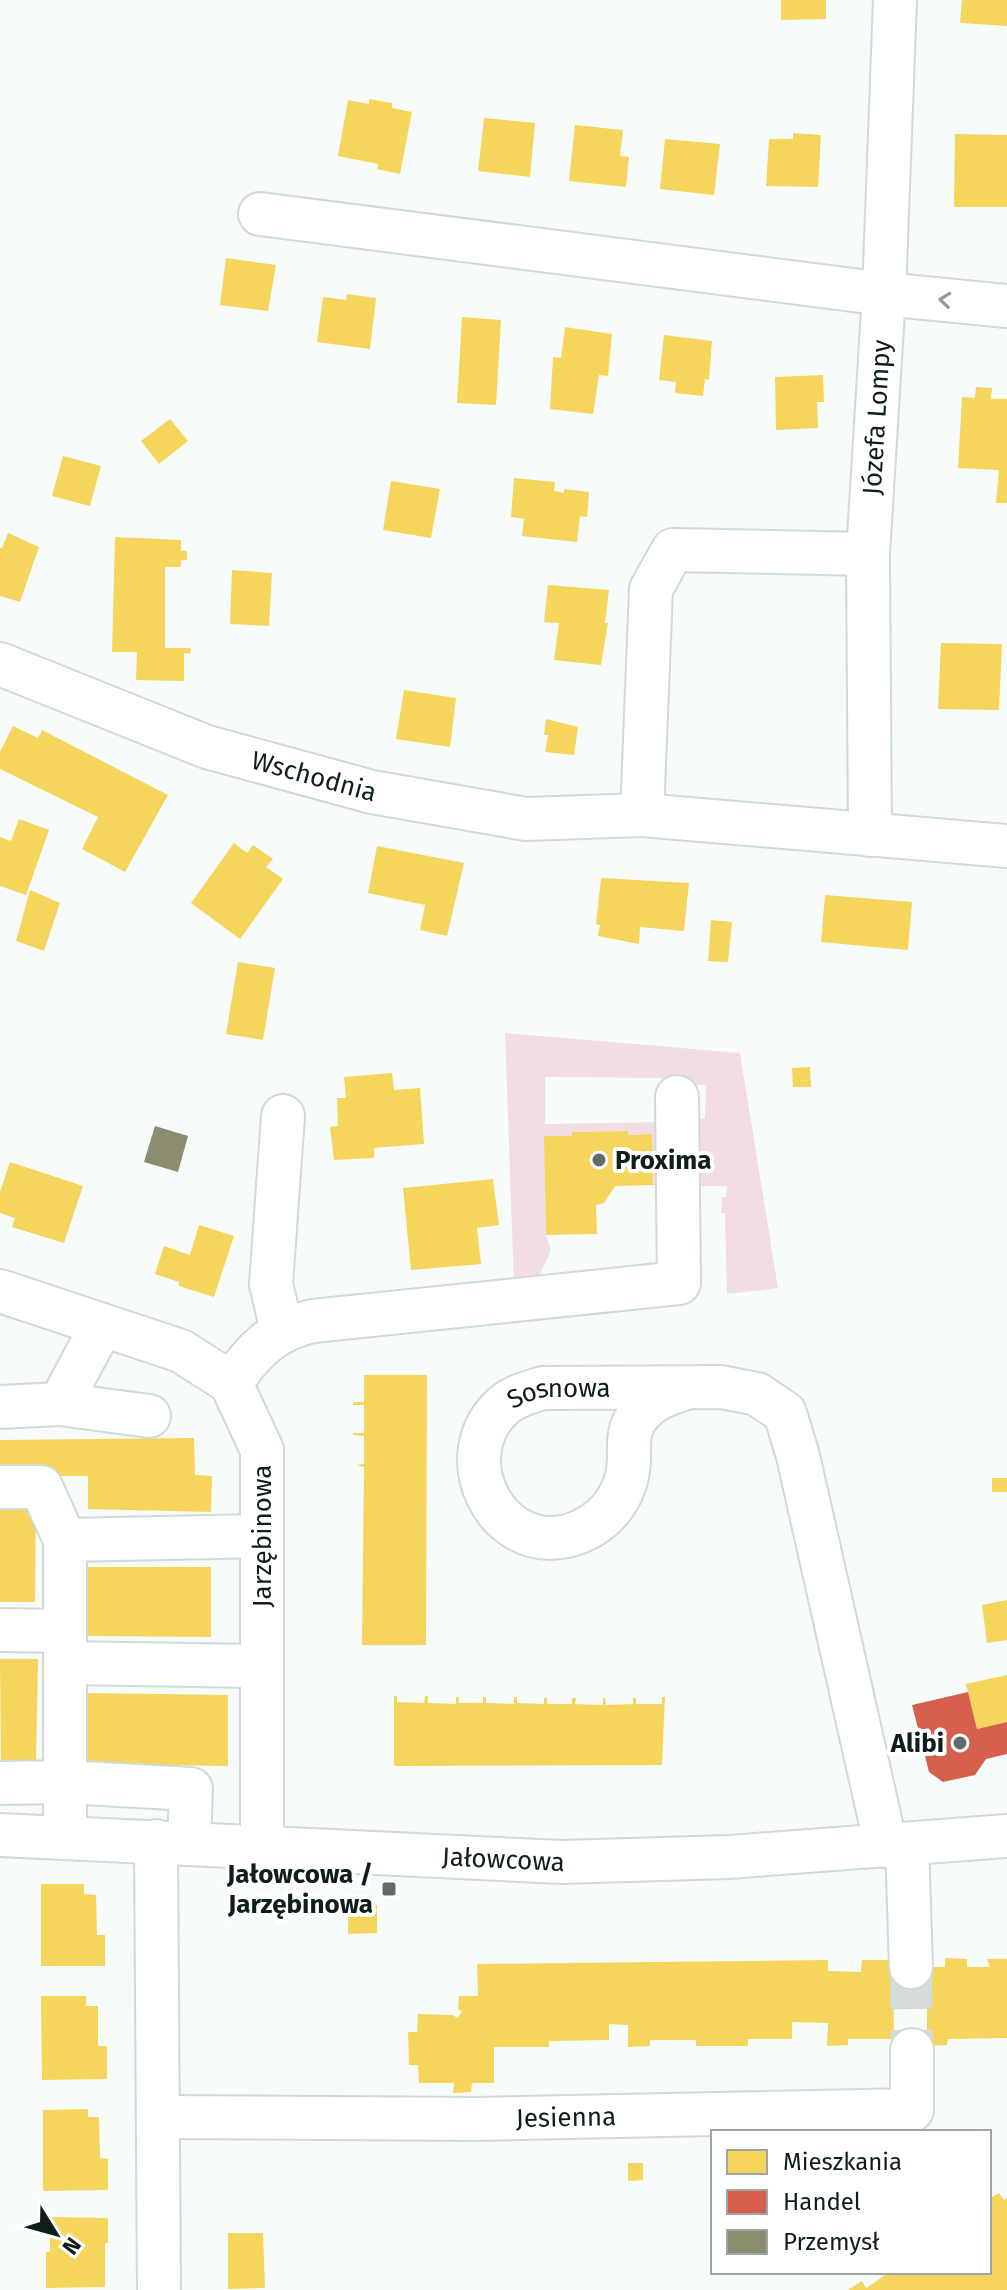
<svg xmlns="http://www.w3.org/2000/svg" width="1007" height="2290" viewBox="0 0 1007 2290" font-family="'Fira Sans',sans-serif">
  <rect width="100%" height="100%" fill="#f7fcfa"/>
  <!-- green -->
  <polygon fill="#f2dee2" points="505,1033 740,1053 778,1288 727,1294 725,1213 721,1213 722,1197 726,1197 727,1186 693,1186 689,1122 705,1118 706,1085 663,1084 662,1078 545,1077 545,1124 661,1122 661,1185 653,1185 651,1134 628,1135 627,1131 573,1132 572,1136 545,1136 546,1235 551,1250 536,1283 514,1285"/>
  <!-- homes -->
  <g fill="#f6d55c">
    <polygon points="781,0 826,0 826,19 781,20"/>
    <polygon points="962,0 1007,0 1007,26 960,23"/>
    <polygon points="369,99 392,103 392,108 412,112 400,174 377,169 378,164 338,156 348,100 369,104"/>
    <polygon points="484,118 535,123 530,177 478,171"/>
    <polygon points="575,125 623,130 620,156 629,157 626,187 569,181"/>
    <polygon points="793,133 821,135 818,187 766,186 769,139 793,139"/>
    <polygon points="955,134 1007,135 1007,207 954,207"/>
    <polygon points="665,139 720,144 714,195 660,189"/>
    <polygon points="226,258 276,265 268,311 220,305"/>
    <polygon points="347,294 376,298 370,349 317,342 323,297 346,300"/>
    <polygon points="462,317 501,320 496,405 457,403"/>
    <polygon points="565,327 612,334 608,376 599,375 593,414 550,409 553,357 561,358"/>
    <polygon points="664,335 712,341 709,380 705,379 703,396 675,393 676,382 659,380"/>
    <polygon points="823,375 824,402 817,402 818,428 776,430 775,377"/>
    <polygon points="976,387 992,388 991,399 1007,399 1007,503 996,503 999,470 958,468 962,397 975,398"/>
    <polygon points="170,419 188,441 159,464 141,441"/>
    <polygon points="63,456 101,466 90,506 52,496"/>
    <polygon points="514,478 555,482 554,491 564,493 564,489 589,492 587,517 580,516 577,542 522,536 524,519 511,517"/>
    <polygon points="391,481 440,489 431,538 383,530"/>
    <polygon points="8,533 39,547 20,602 0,596 0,548 2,548"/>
    <polygon points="115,537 181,540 181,551 187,551 187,560 181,560 181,567 165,567 165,648 191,648 190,654 184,653 184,681 136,680 137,652 112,652"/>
    <polygon points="232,570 272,573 269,626 230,624"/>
    <polygon points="548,585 609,590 605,623 608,623 601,665 554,660 559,623 544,622"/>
    <polygon points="941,643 1002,644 999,710 938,709"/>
    <polygon points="404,690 456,698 450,747 396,739"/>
    <polygon points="546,719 578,727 574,755 545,752 548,735 544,735"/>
    <polygon points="13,726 38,738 42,730 168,795 125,872 82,849 98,817 0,769 0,752"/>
    <polygon points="19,819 49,830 26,895 0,886 0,837 11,841"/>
    <polygon points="234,843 247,853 253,845 273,859 266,867 283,879 240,939 191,903"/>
    <polygon points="377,846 464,863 447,936 420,930 425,905 368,893"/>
    <polygon points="601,878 689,883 684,931 640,927 639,944 598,936 600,925 596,924"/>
    <polygon points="30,890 60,903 44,951 16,941"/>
    <polygon points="825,895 912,902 908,950 821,942"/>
    <polygon points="711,920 732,922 728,962 708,961"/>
    <polygon points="238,962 275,968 263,1040 226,1034"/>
    <polygon points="810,1067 811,1087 793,1087 792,1068"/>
    <polygon points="392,1073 394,1090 420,1088 424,1144 374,1148 374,1158 334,1160 330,1127 338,1126 337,1098 346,1098 344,1077"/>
    <polygon points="628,1131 628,1135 652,1134 653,1185 615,1186 604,1203 596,1205 597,1234 546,1235 544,1136 572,1136 572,1132"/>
    <polygon points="10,1162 83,1186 64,1243 12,1227 15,1218 0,1213 0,1192"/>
    <polygon points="493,1179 499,1225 477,1228 481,1264 411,1270 403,1188"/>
    <polygon points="199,1225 234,1236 214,1297 179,1286 179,1282 155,1274 164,1246 190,1255"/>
    <polygon points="364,1375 427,1375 426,1645 362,1645 364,1467 356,1465 364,1464 364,1436 353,1435 353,1433 364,1433 364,1405 353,1405 353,1402 364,1402"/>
    <polygon points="194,1438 195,1475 212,1476 211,1512 88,1509 88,1476 0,1476 0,1440"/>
    <rect x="992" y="1478" width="15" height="14"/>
    <polygon points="0,1497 36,1498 35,1602 0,1602"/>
    <polygon points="88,1567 211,1567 211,1637 88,1636"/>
    <polygon points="1007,1600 1007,1640 987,1643 982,1605"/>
    <polygon points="0,1659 38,1659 36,1763 1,1763"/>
    <polygon points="1007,1675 1007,1722 977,1729 966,1684"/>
    <polygon points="88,1693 228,1695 228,1766 88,1764"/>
    <polygon points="394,1696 397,1696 397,1702 424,1703 425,1696 428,1696 428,1703 456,1704 456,1697 459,1697 458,1703 483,1703 483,1697 486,1697 486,1703 514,1704 514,1697 517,1697 517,1703 544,1704 544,1698 547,1698 547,1704 572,1704 572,1698 576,1698 575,1704 603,1705 603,1698 605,1698 606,1705 633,1704 633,1698 636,1698 636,1704 662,1704 662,1697 665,1697 662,1765 394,1766"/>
    <polygon points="41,1884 84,1884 84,1894 96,1895 97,1935 105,1935 105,1966 41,1966"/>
    <polygon points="348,1905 377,1905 377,1933 348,1934"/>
    <polygon points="945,1958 967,1959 967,1967 990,1967 987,1959 1007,1959 1007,2038 948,2039 947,2045 927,2046 927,1967 945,1967"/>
    <polygon points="828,1960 828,1971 861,1972 862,1960 893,1960 894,2039 848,2039 848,2045 827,2046 828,2023 792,2022 792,2039 748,2039 748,2046 696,2046 696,2040 650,2040 650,2046 628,2047 628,2025 609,2024 609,2040 549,2041 549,2047 494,2047 494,2083 472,2083 471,2092 453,2093 454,2083 419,2083 418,2065 409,2065 408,2032 417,2032 418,2014 453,2015 457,2018 462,2012 458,2009 459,1996 478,1996 477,1964"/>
    <polygon points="41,1996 86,1996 86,2006 98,2006 98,2046 107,2046 107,2079 42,2080"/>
    <polygon points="88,2109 88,2117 99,2117 100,2158 108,2159 108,2190 43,2191 43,2110"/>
    <polygon points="628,2163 643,2163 643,2180 628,2181"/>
    <polygon points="999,2193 1004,2200 1007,2198 1007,2290 848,2290 862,2281 866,2288 884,2276 882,2272 989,2272 989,2199"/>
    <polygon points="50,2217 108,2218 108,2243 105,2243 105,2287 46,2288 46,2252 50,2252"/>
    <polygon points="228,2233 263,2233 265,2288 228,2289"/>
  </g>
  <!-- shops -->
  <polygon fill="#d6604d" points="968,1692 977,1729 1007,1722 1007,1754 986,1759 975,1775 943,1782 929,1772 912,1705"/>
  <!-- industry -->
  <polygon fill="#8c8c6e" points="155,1126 188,1136 178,1172 144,1162"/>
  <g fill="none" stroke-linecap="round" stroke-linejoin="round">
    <!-- minor-tunnel -->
    <polyline stroke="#d4dbd8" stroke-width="42" stroke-dasharray="42 21" stroke-linecap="butt" points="911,1967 912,2050"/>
    <defs>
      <g id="minor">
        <polyline points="260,214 884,294 1007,306"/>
        <path id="s1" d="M0,664L207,747L372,792L526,819L642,815L1007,846"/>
        <polyline points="642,815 651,589 673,550 868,554"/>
        <path id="s2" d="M870,835L868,554L884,294L895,0"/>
        <polyline points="0,1291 181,1351 231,1383 262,1450 262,1849"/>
        <polyline points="282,1331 271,1284 283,1116"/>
        <path d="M231,1383C253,1351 274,1329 313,1321L679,1283L677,1097"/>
        <path id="s3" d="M686,1388C668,1394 651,1399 639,1415C627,1428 629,1445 629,1461C627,1498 603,1527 567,1536C494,1553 448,1454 504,1405C515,1396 529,1392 543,1388L721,1387L757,1394L785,1413L798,1456L886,1846"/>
        <polyline points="60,1404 149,1416"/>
        <polyline points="0,1407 60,1404 102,1325"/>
        <polyline points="0,1487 41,1487 65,1540"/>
        <polyline points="0,1630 65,1631"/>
        <polyline points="66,1663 262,1666"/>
        <polyline points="0,1783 65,1782 191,1789 189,1844"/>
        <path id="s4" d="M0,1835L562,1862L729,1857L1007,1836"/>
        <polyline points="65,1837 65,1540 262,1536"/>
        <polyline points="156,1841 159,2290"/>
        <polyline points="907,1844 911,1967"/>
        <path id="s5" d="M158,2117L477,2119L912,2110V2050"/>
      </g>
    </defs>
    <!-- minor casing -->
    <use href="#minor" stroke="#d0dad6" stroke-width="46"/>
    <!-- minor -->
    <use href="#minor" stroke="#fefffe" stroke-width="42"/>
  </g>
  <!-- one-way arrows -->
  <defs><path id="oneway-chevron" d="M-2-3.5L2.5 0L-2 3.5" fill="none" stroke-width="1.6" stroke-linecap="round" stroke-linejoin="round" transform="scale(2)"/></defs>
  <use stroke="#929a97" href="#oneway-chevron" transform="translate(945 300) rotate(-174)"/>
  <!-- markers -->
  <g fill="#606c68" stroke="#fff" stroke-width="3">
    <circle cx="599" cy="1160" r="8"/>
    <circle cx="960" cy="1743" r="8"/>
    <rect x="381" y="1881" width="16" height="16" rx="4"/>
  </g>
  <g text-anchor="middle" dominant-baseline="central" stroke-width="8" stroke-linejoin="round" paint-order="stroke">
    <!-- street labels -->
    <g font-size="26" fill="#0e1e1a" stroke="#fff">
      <text stroke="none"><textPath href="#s2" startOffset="418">Józefa Lompy</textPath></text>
      <text stroke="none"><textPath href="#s1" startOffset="334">Wschodnia</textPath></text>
      <text stroke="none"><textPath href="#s3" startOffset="462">Sosnowa</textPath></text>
      <text transform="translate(262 1536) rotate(-90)">Jarzębinowa</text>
      <text stroke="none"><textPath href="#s4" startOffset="504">Jałowcowa</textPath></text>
      <text stroke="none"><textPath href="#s5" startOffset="408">Jesienna</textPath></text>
    </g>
    <!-- poi labels -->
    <g font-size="26" font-weight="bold" fill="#0e1e1a" stroke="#fff" text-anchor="end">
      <text x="615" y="1160" text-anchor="start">Proxima</text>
      <text x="944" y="1743">Alibi</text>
      <text x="373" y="1874">Jałowcowa /<tspan x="373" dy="30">Jarzębinowa</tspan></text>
    </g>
  </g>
  <!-- legend -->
  <rect x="711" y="2130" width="280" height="144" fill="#ffffff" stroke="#9fa5a3" stroke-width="2"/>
  <rect x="727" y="2150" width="40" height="24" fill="#f6d55c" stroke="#9fa5a3" stroke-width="2"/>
  <text x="783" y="2170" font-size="24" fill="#0e1e1a">Mieszkania</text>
  <rect x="727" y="2190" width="40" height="24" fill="#d6604d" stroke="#9fa5a3" stroke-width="2"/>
  <text x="783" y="2210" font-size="24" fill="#0e1e1a">Handel</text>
  <rect x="727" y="2230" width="40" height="24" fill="#8c8c6e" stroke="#9fa5a3" stroke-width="2"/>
  <text x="783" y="2250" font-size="24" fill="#0e1e1a">Przemysł</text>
  <!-- north arrow -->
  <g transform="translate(56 2234) rotate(127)" stroke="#ffffff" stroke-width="6" paint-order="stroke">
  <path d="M0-6L14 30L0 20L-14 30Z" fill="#0e1e1a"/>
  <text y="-12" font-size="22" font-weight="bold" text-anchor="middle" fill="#0e1e1a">N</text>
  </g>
</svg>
